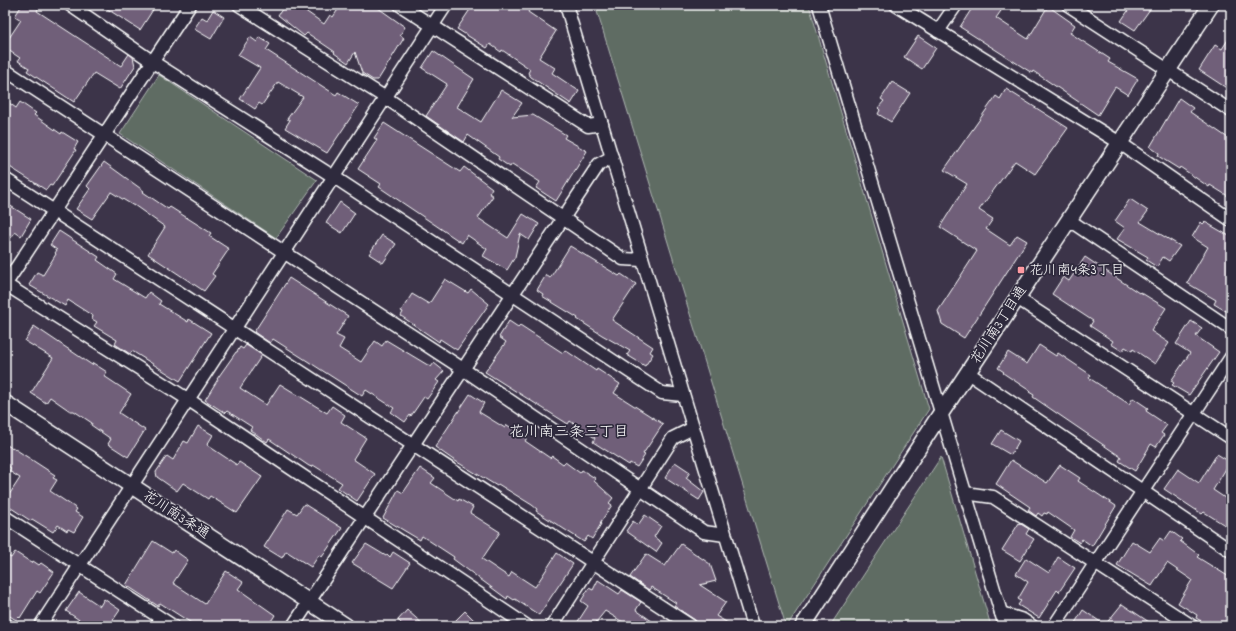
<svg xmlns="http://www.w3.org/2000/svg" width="1236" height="631" viewBox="0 0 1236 631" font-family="'Indie Flower','Klee One',sans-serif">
  <rect width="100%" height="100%" fill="#3c3449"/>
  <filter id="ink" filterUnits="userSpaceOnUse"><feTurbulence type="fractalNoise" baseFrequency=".025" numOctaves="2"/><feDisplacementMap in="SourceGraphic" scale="8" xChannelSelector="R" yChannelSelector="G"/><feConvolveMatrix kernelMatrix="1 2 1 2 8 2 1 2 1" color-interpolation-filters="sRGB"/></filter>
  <g filter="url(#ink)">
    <!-- green -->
    <g fill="#5e6c63" stroke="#aeb6b1">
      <polygon points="595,5 809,5 929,409 787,626 786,626"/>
      <polygon points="159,75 317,180 276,238 120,134"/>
      <polygon points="941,457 991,626 830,626"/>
    </g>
    <!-- building -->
    <g fill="#6f5e79" stroke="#fff">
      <polygon points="22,5 40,5 37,11 121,66 129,54 133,57 135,66 120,89 94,73 74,102 27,71 29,68 18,61 20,58 5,48 5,44 21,20 15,16"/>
      <polygon points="101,5 156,5 140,30"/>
      <polygon points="285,5 297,5 324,24 330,15 333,17 341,5 374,5 405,27 400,35 404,38 378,80 373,80 362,73 355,52 348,63 334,53 335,52 307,33 304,36 278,15"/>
      <polygon points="473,5 532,5 528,12 556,31 539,58 555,68 552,73 579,91 571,104 531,77 528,73 530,69 502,50 501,52 490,44 487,48 457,29"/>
      <polygon points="974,5 1005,5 996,18 1028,39 1048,6 1075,25 1070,33 1110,59 1108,62 1138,79 1128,95 1115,87 1098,115 1033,71 1032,73 960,27"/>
      <polygon points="1132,5 1153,5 1135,30 1121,21"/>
      <polygon points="213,10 224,17 211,39 194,29 202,17 207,20"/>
      <polygon points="1231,35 1231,91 1199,70 1215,45 1222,49"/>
      <polygon points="918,36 936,48 922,69 904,57"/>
      <polygon points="250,37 257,42 259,37 270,44 266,50 336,95 338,92 359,105 327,153 285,128 290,120 287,119 303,97 278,82 262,105 259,103 255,109 240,99 260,68 238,55"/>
      <polygon points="433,51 474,79 457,107 481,122 501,90 522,103 512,117 533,115 566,135 564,138 587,151 556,201 536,188 540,182 512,164 510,167 498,159 499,157 468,135 464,142 426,116 447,84 422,68"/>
      <polygon points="892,82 910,93 891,122 878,114 880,110 878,108 884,101 881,99"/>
      <polygon points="1006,89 1068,128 1035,174 1015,161 979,210 993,219 986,229 1010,245 1017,235 1027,241 964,338 942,324 938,311 977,251 940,227 967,184 944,170 996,96 1000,99"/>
      <polygon points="1179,98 1193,108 1190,112 1231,140 1231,198 1210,185 1209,187 1180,167 1179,169 1158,156 1159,153 1150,147"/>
      <polygon points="5,100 16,108 20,102 36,113 34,115 61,134 62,132 78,142 74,149 76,150 52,186 50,185 46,190 5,164"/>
      <polygon points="384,123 460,172 464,167 492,188 489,193 493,196 478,218 508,238 523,214 539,224 529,240 520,234 515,257 507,270 483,256 487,249 467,235 462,243 379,187 381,184 358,169 377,140 374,138"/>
      <polygon points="104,162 144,191 143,192 168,209 170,207 211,233 209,236 229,249 212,274 215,276 204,291 148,254 165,227 134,205 134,206 111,192 92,219 76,209 90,189 87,186"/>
      <polygon points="1130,199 1148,211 1140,222 1180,246 1169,261 1163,257 1157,267 1146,260 1148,257 1117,239 1125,228 1115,221"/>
      <polygon points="340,202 355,213 342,233 326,223"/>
      <polygon points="9,205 31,219 21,236 15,232 5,247 5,212"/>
      <polygon points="1201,222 1203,224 1205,222 1231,237 1231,314 1214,304 1216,300 1187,283 1208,247 1192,237"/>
      <polygon points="59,231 99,257 97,260 117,274 114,279 145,298 149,292 161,301 159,304 188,322 189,319 211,333 180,381 132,351 130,354 115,344 117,340 94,326 97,322 92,319 93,316 68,300 65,306 29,285 37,272 43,275 56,254 55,253 57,250 50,245"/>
      <polygon points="382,235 396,244 383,263 369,254"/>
      <polygon points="570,246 619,276 621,274 636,284 612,320 653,347 650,352 653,354 645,366 627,355 630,351 602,335 577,319 578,318 542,296 543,294 537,290 546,275 550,278"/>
      <polygon points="1085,257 1139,293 1140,292 1166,308 1151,331 1169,343 1155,364 1133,349 1132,351 1125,347 1122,351 1111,344 1113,341 1090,326 1093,321 1052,294 1063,277 1069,281"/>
      <polygon points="289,278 348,316 336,335 344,339 339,348 361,362 375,341 382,346 386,340 431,367 434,363 444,371 436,380 439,382 427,399 424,397 411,416 410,415 405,422 391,412 394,408 366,390 362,396 273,339 270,343 254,332"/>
      <polygon points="445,279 468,293 471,289 489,304 457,350 440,339 439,342 401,316 403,312 401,311 412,294 429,304"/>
      <polygon points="509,321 518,327 520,325 563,353 565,350 596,371 597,369 620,384 614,393 663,424 643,454 645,455 637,467 630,463 629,465 593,442 595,438 570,421 568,424 485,372 506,342 499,337"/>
      <polygon points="1191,321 1202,328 1196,336 1219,352 1189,395 1172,385 1174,383 1171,381 1190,353 1176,344"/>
      <polygon points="34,326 92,365 93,363 107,372 104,376 131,394 119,413 145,430 128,457 108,444 111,439 91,425 92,423 74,411 70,411 50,397 46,403 31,393 53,358 25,341"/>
      <polygon points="246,345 262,355 240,388 266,405 280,384 327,413 332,406 345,415 341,422 366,438 353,459 375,474 357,501 338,488 342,483 313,465 312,467 309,466 269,439 267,442 250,430 252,427 227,411 225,413 205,400 218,379 217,379 236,352 237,352 240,347 243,349"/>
      <polygon points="1039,345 1056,356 1058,353 1091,375 1089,378 1129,404 1133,398 1148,408 1146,411 1167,425 1161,433 1164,435 1156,447 1151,444 1135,471 1119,461 1121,457 1033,397 1034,395 1029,392 1030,391 1003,373 1004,372 998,368 1008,352 1027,364"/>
      <polygon points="470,394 484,403 479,412 505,428 507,425 527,438 525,441 550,458 552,456 563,464 565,462 580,473 582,470 595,478 594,481 613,498 609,503 612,505 600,523 601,524 592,539 588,536 584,542 536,511 537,509 532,505 498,484 497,486 452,459 435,447"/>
      <polygon points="198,426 213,435 207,445 237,465 239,462 262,477 237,513 210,496 208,499 183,483 177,491 157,477 156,472 167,456 173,460 184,441 188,443"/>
      <polygon points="1001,430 1019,441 1011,455 992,444"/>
      <polygon points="5,444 12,448 12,447 55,475 53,478 57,480 50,491 77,509 75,512 83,517 74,532 68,529 67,531 58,525 53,532 32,519 31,521 5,504 5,501 20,478 9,471 11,468 5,464"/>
      <polygon points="1217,454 1230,462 1213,490 1231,502 1231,529 1204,512 1202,514 1164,489 1178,469 1199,483"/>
      <polygon points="1011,460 1047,483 1060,465 1080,478 1078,481 1116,506 1092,546 1082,539 1080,543 1070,537 1074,530 1048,512 1047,514 1044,513 1042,516 1038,513 1036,516 1028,510 1030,507 996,484"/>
      <polygon points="675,462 690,472 686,478 704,492 699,500 665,478"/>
      <polygon points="420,468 435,478 431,483 458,501 459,499 473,507 470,513 500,532 482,559 509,577 512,572 535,587 557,553 573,564 539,615 515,599 514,600 508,596 507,599 453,559 454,557 422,536 420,540 383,518 398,490 403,493"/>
      <polygon points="304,504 342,528 322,557 319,555 311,567 286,551 282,558 264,547 288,509 297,514"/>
      <polygon points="645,515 661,526 654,537 662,543 656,552 626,531 633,521 638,525"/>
      <polygon points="1019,523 1029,529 1026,534 1034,539 1020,561 1002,550"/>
      <polygon points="1171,531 1182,539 1180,541 1199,555 1197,557 1231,578 1231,626 1217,626 1209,621 1206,624 1196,618 1197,615 1178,603 1192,580 1167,563 1152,586 1117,565 1132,541 1150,552 1160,538 1164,541"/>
      <polygon points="153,541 172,553 174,550 188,560 173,583 205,604 226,571 243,582 238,589 275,615 268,626 196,626 160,603 158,606 126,585"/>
      <polygon points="366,544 386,556 387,554 390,557 393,552 410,563 393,588 352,563"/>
      <polygon points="681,544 710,564 716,581 700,585 726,602 716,616 733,626 698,626 695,620 674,606 676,603 651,587 649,590 630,577 646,554 665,566"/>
      <polygon points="15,552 32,563 33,561 39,565 41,563 54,572 40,593 37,591 20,618 19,617 16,620 5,613 5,554 11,558"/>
      <polygon points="1058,557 1075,568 1059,592 1057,590 1039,618 1018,605 1021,601 1018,599 1028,582 1016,574 1026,558 1049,573"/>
      <polygon points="598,580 619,594 622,590 641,602 636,610 659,626 629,626 605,611 593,626 575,626 588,606 581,601 589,588 593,590"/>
      <polygon points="79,592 100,606 104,599 120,610 109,626 88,626 66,611"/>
      <polygon points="1122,604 1155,626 1073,626 1083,610 1105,625"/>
      <polygon points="407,610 425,626 404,626 398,620"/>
      <polygon points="465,611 480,626 450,626"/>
    </g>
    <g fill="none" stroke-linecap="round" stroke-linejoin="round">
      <defs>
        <g id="minor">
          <polyline points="70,5 153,62 334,177 662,393 683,395"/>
          <polyline points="239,5 386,98 623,259 642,260"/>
          <polyline points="400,5 588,126 602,124"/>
          <polyline points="566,5 753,626"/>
          <polyline points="819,5 1005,626"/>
          <polyline points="896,5 1120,143 1231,220"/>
          <polyline points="1068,5 1231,111"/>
          <polyline points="938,31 956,5"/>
          <polyline points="5,70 463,369 704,532 725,535"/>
          <polyline points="5,179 691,626"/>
          <polyline points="1069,220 1231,329"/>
          <polyline points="5,284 189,400 527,626"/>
          <polyline points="5,285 190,5"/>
          <polyline points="1017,298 1231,438"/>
          <polyline points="968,373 1231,551"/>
          <polyline points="965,493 993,497 1192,626"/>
          <polyline points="5,517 173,626"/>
          <polyline points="1001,613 1023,620 1032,626"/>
          <polyline points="5,624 8,626"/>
          <polyline points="40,626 446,5"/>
          <polyline points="293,626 599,164 612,157"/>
          <polyline points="552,626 673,438 693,428"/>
          <polyline points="1054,626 1231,357"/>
        </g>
        <g id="tertiary">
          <polyline points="5,403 346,626"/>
          <polyline points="803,626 941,413 1211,5"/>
        </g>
      </defs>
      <!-- minor casing -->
      <use href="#minor" stroke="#fff" stroke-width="15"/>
      <!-- tertiary casing -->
      <use href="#tertiary" stroke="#fff" stroke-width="18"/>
      <!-- minor -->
      <use href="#minor" stroke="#2f2a3d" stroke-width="12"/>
      <!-- tertiary -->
      <use href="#tertiary" stroke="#2f2a3d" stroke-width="15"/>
    </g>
  </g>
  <!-- markers -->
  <rect fill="#ff9aa2" stroke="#2f2a3d" stroke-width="1.5" x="1017" y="266" width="8" height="8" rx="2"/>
  <g text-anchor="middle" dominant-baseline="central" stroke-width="3.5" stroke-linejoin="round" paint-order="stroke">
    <!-- poi labels -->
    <g font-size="14" fill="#fff" stroke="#2f2a3d" text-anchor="start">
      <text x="1029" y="270">花川南4条3丁目</text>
    </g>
    <!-- street labels -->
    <g font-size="14" fill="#fff" stroke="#2f2a3d">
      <text transform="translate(999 325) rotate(-57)">花川南3丁目通</text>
      <text transform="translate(176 515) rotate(33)">花川南3条通</text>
    </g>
    <!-- neighbourhood labels -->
    <g font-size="15" fill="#fff" stroke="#2f2a3d">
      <text x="569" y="432">花川南三条三丁目</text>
    </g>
  </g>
  <!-- margin -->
  <rect width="1236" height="631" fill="none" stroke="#2f2a3d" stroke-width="20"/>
  <rect x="10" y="10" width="1216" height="611" fill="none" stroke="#fff" stroke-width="1.5" filter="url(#ink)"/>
</svg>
